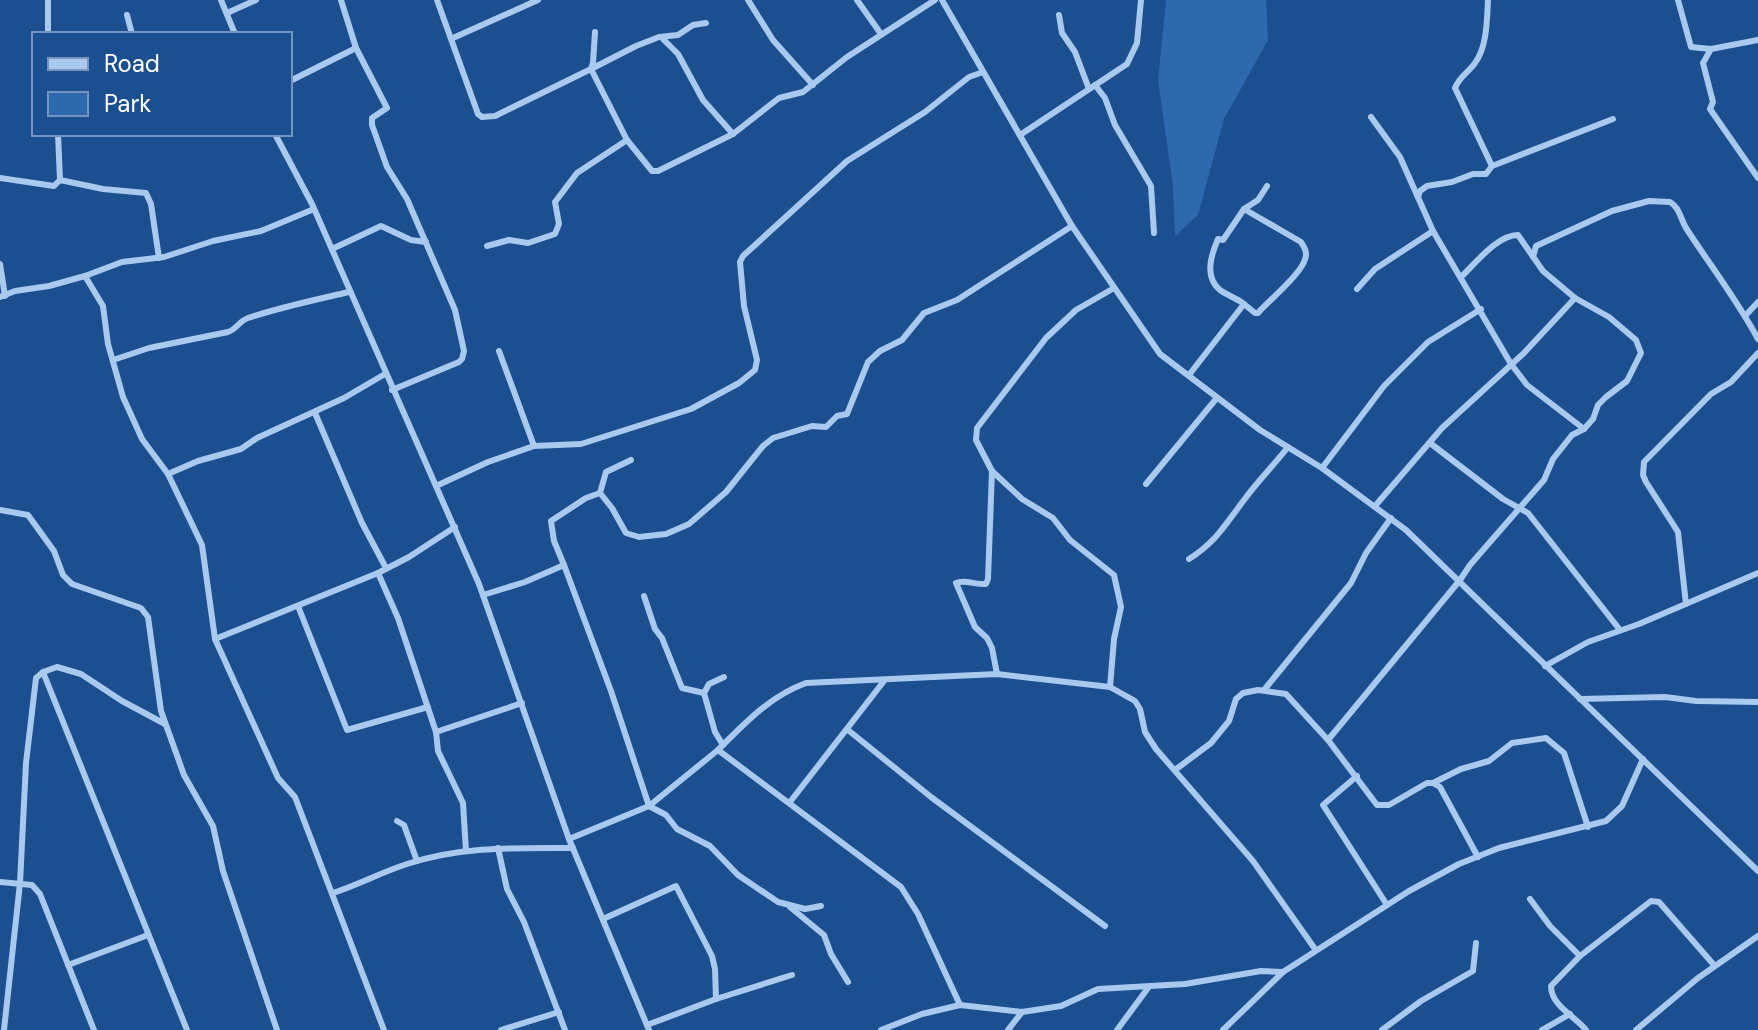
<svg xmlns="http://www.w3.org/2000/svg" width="1758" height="1030" font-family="'DM Sans',sans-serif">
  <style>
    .green { fill: #2e69ad }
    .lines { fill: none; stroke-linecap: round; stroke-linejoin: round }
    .street { stroke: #a9c9ee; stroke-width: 6 }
  </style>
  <rect width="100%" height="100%" fill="#1b4f8f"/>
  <path class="green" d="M1166 0H1266L1268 40 1224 119 1198 215 1175 236 1173 186 1158 80Z"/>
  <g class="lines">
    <g class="street">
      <path d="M221 0 235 34"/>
      <path d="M341 0 356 48 387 108 372 118V125L387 167 407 199 455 310 464 351 462 359 459 362 392 390"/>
      <path d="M437 0 478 114 482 117 495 116 591 69 627 140 652 171H658L733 134 779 98 803 92 847 57 935 0"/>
      <path d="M748 0 773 40 813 85"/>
      <path d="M857 0 881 34"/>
      <path d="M942 0 1072 226 1160 354 1260 430 1322 468 1406 530 1758 871"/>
      <path d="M1678 0 1691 47 1711 49 1758 40"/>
      <path d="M227 13 256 0"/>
      <path d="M127 15 132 34"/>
      <path d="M1059 15 1062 33 1075 52 1089 89"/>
      <path d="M48 34V0"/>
      <path d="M453 38 538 0"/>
      <path d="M662 38 678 54 703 100 733 134"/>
      <path d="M1711 49 1703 63 1713 102 1710 109 1758 178"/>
      <path d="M591 69 636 46 659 37 678 35 693 25 706 23"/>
      <path d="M591 69 593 63 595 32"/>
      <path d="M290 81 356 48"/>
      <path d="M1095 85 1105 98 1115 125 1151 186 1154 233"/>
      <path d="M1371 117 1400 157 1433 231 1511 364 1527 385 1584 429"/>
      <path d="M275 134 312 204 479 584 569 839 649 1030"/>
      <path d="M1020 135 1127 64 1137 43 1141 0"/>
      <path d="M1492 166 1613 119"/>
      <path d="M0 178 54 186 60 180 58 134"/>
      <path d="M60 180 103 189 146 193 151 204 159 258"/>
      <path d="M1418 197 1420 191 1427 186 1452 182 1473 174H1486L1492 166 1455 88C1460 76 1468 73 1475 63 1487 47 1487 20 1488 0"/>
      <path d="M1244 209 1301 242C1303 245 1306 251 1306 254 1307 270 1269 300 1258 313H1255L1244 304"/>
      <path d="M487 246 509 240 528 243 555 234 559 224 555 202 577 173 627 140"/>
      <path d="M332 249 381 226 411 240 426 242"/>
      <path d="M1533 257 1536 246 1612 211 1649 201 1670 202C1680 208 1680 218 1686 228 1710 265 1737 300 1758 339"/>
      <path d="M0 264 5 296"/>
      <path d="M85 276 103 306 108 344 123 397 142 439 168 474 202 545 215 639 278 778 295 797 384 1030"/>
      <path d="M1357 289 1375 269 1433 231"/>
      <path d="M0 297 15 291 49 286 85 276 122 262 164 257 213 241 261 231 314 209"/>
      <path d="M1745 316 1758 302"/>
      <path d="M499 351 534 446"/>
      <path d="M113 360 149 348 228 332C237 329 239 321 248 318 281 307 315 300 349 292"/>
      <path d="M1189 375 1244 304C1237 298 1228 296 1220 290 1204 277 1211 255 1218 239L1223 240 1244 209 1258 200 1267 186"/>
      <path d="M315 413 362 523 386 568"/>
      <path d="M1430 443 1503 499 1528 513 1620 630"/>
      <path d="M1322 468 1384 386 1428 342 1481 309"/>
      <path d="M992 471 1022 499 1053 518 1070 540 1114 575 1121 607 1114 639 1110 687"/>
      <path d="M168 474 198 461 241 449 257 438 344 398 385 374"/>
      <path d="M1146 484 1216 399"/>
      <path d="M436 486 488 462 534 446 581 444 691 409 739 383 755 370 757 360 744 306 740 262 743 256 847 161 925 112 969 77 983 72"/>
      <path d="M600 493 606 472 631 460"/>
      <path d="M1375 506 1442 428 1524 353 1575 298"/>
      <path d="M0 510 28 515 54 551 63 575 72 584 141 608 148 617 161 711 184 775 213 826 223 871 277 1030"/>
      <path d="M1189 559C1216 542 1225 525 1244 500 1257 482 1274 465 1288 447"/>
      <path d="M564 565 554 541 551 521 586 498 600 493 612 508 626 533 639 537 666 534 689 524 726 492 763 446 773 438 812 426 826 427 837 416 847 414 868 362 880 351 902 340 924 313 957 300 1072 226"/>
      <path d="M378 573 398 618 436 732 522 703"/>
      <path d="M483 595 525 582 564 565 611 691 649 806 666 815 677 829 710 846 738 875 778 902 805 909 821 906"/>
      <path d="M644 596 655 629 662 638 682 688 704 693"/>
      <path d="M1686 604 1678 532 1646 482 1643 475 1644 462 1711 394 1731 382 1758 353"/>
      <path d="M298 606 347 730 428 707"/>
      <path d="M215 639 378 573 409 557 455 527"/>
      <path d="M1545 666 1588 642 1639 624 1758 573"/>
      <path d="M997 674 992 648 987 638 975 627 956 583C964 579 976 585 986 584L988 579 992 471 976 440 977 428 1046 338 1076 310 1114 288"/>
      <path d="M1264 690 1351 583 1366 553 1391 518"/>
      <path d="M1580 699 1665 697 1696 701 1758 702"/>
      <path d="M165 724 122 701 81 674 57 667 43 672 187 1030"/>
      <path d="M848 730 931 797 1105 926"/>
      <path d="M436 732 438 751 463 803 466 851"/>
      <path d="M1328 740 1377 805H1389L1427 783H1433L1440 787 1478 857"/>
      <path d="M723 745 715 732 704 693 709 684 724 677"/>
      <path d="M718 750C745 723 770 696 806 683L997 674 1110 687 1135 701 1140 709 1145 732 1156 749 1253 861 1315 949"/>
      <path d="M1175 770 1211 743 1229 721 1236 699 1243 693 1258 690 1286 694 1328 740 1460 580 1470 565 1544 480 1553 459 1572 435 1584 429 1593 419 1598 405 1606 397 1627 381 1641 353 1636 340 1609 317 1575 298 1543 271 1518 235C1497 235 1476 263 1461 277"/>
      <path d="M1357 776 1323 805 1387 905"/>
      <path d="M1433 783 1461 769 1489 761 1512 743 1546 738 1564 753 1588 827"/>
      <path d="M790 802 884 681"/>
      <path d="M397 821 404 825 417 861"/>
      <path d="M569 839 649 806 718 750 901 887 918 914 960 1005"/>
      <path d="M498 848 507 889 524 922 565 1030"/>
      <path d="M0 882 32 885 40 894 94 1030"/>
      <path d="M333 893C358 885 382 872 407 864 462 846 516 848 573 848"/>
      <path d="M1530 899 1550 926 1580 956"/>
      <path d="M790 907 824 935 831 954 848 982"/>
      <path d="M603 919 676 886 712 956 715 969 716 999"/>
      <path d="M68 965 148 935"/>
      <path d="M647 1025 716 999 792 975"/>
      <path d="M4 1030 20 883 26 763 36 678 43 672"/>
      <path d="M501 1030 559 1012"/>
      <path d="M881 1030 922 1014 960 1005 1022 1012 1061 1006 1098 989 1185 984 1261 971 1283 972 1409 891 1459 864 1499 848 1606 821 1622 806 1643 759"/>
      <path d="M1008 1030 1022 1012"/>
      <path d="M1117 1030 1148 988"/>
      <path d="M1223 1030 1283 972"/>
      <path d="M1382 1030 1421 1001 1473 971 1476 943"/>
      <path d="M1542 1030 1570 1014"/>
      <path d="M1586 1030C1575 1016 1551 1006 1551 986L1580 956 1651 901 1659 902 1714 965"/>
      <path d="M1636 1030 1698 978 1758 936"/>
    </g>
  </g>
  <rect x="32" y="32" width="260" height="104" fill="#1b4f8f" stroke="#7695bc" stroke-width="2"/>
  <rect x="48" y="58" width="40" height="12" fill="#a9c9ee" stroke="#7695bc" stroke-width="2"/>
  <text x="104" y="72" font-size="24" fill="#ffffff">Road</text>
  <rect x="48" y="92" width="40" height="24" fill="#2e69ad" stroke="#7695bc" stroke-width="2"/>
  <text x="104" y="112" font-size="24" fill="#ffffff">Park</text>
</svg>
